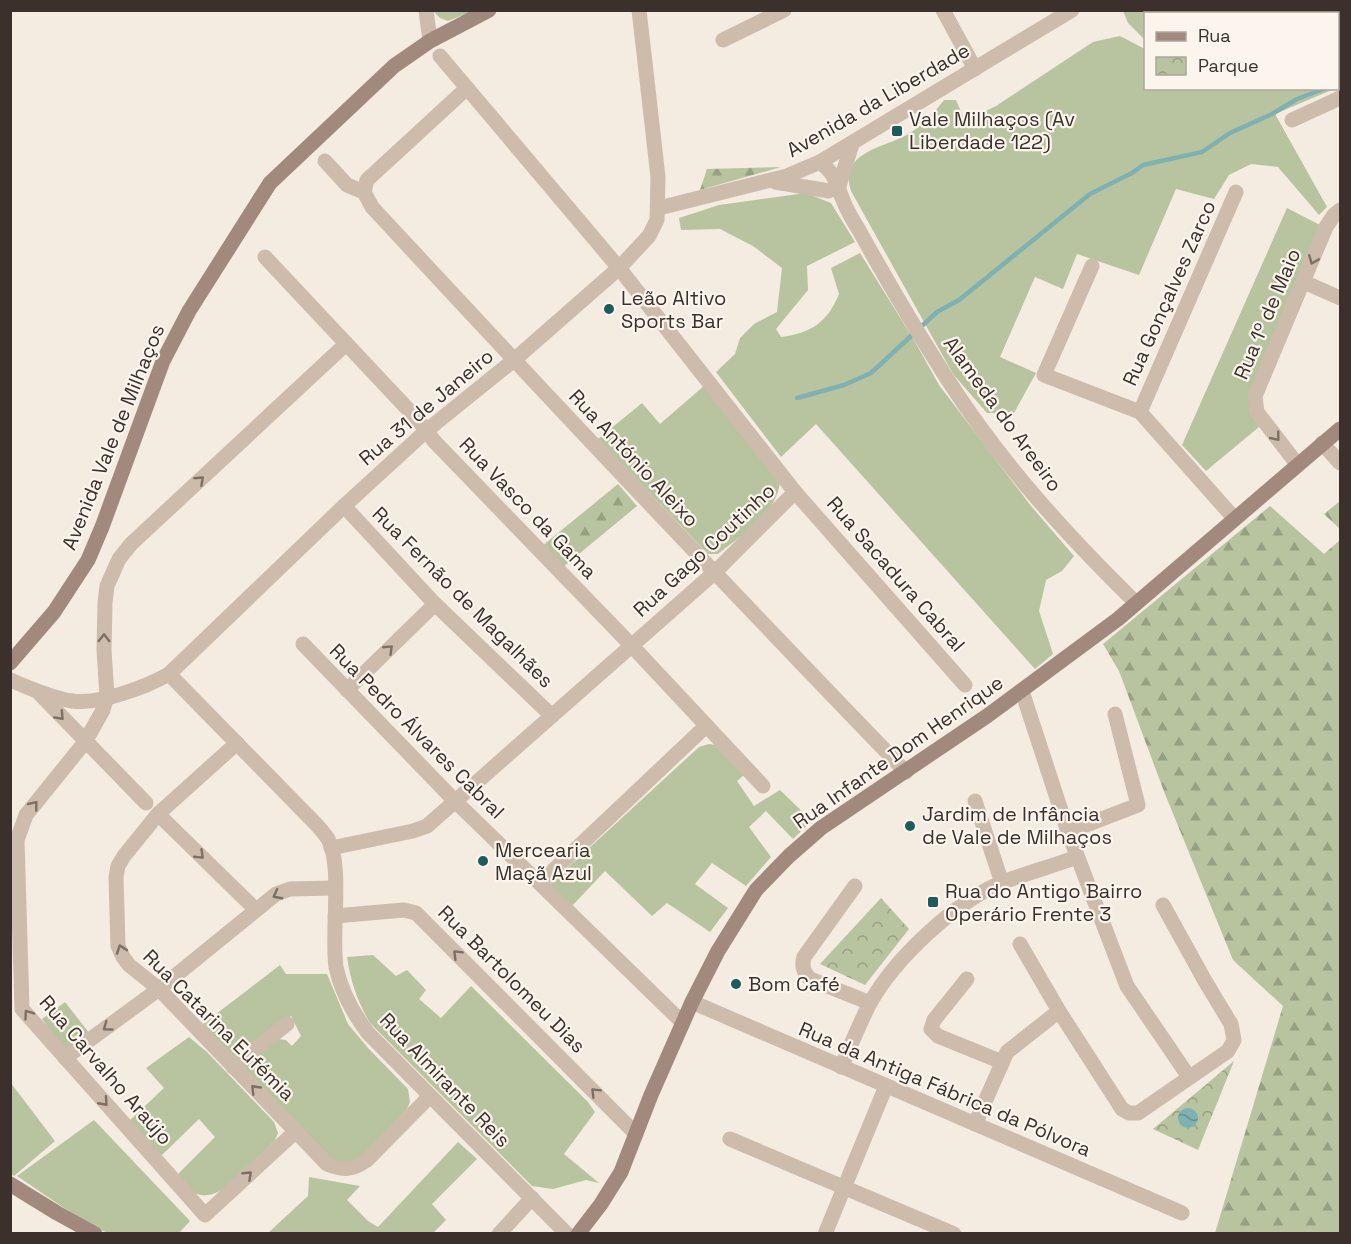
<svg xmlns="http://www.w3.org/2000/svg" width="1351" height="1244" font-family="'Space Grotesk',sans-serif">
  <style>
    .grass { fill: #b8c4a0 }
    .forest { fill: url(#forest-firs) }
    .park { fill: url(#park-crowns) }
    .water { fill: url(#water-waves) }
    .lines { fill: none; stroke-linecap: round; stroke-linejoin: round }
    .stream { stroke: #7fb0b2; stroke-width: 4.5 }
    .street { stroke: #cdbbac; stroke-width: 15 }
    .secondary { stroke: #a18a7d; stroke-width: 15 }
    .oneway { stroke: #7d6f65 }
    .poi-dot { fill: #1f5a5e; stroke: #fbf5ee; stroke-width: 2 }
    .labels { text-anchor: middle; stroke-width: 4.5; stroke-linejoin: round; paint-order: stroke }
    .street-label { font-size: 20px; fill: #3b302b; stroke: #fbf5ee }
    .poi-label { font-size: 20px; fill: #3b302b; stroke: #fbf5ee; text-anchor: start }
  </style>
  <defs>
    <pattern id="forest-firs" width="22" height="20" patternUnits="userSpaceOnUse" patternTransform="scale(1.5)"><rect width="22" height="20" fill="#b8c4a0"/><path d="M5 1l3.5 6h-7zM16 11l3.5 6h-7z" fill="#97a083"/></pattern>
    <pattern id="park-crowns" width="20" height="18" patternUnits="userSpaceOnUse" patternTransform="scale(1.5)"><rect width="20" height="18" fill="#b8c4a0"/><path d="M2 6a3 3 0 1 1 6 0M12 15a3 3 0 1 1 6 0" fill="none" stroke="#97a083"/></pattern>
    <pattern id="water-waves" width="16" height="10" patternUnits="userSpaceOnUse" patternTransform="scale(1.5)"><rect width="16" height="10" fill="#7fb0b2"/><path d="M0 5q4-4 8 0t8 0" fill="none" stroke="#699091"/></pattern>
  </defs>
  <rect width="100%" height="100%" fill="#f4ebe1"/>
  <g class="grass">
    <path d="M1205 10 1208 13 1146 14 1145 40 1128 23 1123 11Z"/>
    <path d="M433 11H473L448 21 440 18Z"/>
    <path d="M1120 36 1145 49 1146 88 1334 89 1275 114 1327 207 1319 215 1278 167 1251 164 1229 175 1214 199 1176 189 1139 275 1077 254 1063 289 1035 277 1000 357 1036 373 1014 413H987L953 374 851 191C838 151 886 148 910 133 924 124 934 113 944 100H956L965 121 996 106 1093 42Z"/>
    <path d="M806 193 831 203 855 242 807 266 808 290 776 329 781 337C811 333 827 323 839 294L831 268 860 253 914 340 939 385 1031 506 1074 556 1062 571 1046 580 1039 611 1053 654 1035 669 816 424 781 457 716 372 735 354 740 338 754 324 777 312 782 268 753 246 720 229 681 230 679 218 719 205Z"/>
    <path d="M1287 208 1320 225 1249 399V409L1259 427 1206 471 1182 445Z"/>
    <path d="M705 385 780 480C778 514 742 534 718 554H708L598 439 642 403 660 424Z"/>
    <path d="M709 744 716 745 744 775 737 781 754 806 780 790 812 821 793 839 766 811 749 827 771 857 746 886 712 863 695 884 728 908 710 932 667 903 652 916 605 871 572 906 552 889 551 883 699 747Z"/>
    <path d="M373 955 396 976 407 970 426 990 419 999 441 1018 471 986 588 1102 595 1112 564 1154 599 1183 586 1180 553 1189 532 1186 370 1023C357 1000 351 983 347 957Z"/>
    <path d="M280 965 286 974H327L348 1024 368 1048 408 1089 410 1102 407 1109 359 1159C347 1164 339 1163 328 1157L245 1071V1065L278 1039 286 1040 292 1046 301 1036 291 1016 239 1056 233 1057 203 1024Z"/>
    <path d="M65 1002 90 1034 69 1052 63 1049 42 1019Z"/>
    <path d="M189 1037 207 1052 274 1122 278 1133 275 1140C258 1157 223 1204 197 1194 189 1191 183 1181 178 1174L215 1137 199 1119 161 1156 128 1122 164 1088 146 1068Z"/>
    <path d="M10 1082 55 1141 14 1176 10 1173Z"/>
    <path d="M94 1120 190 1221 179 1233H108L89 1225 17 1176Z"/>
    <path d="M458 1142 477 1159 432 1204 446 1220 433 1233H268L308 1196 309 1177 360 1186 347 1200 368 1221 378 1227Z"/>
  </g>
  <g class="forest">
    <path d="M781 167 700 190 707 169Z"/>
    <path d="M618 484 637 506 562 568 541 547Z"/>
    <path d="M1340 501V529L1324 514Z"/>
    <path d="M1270 506 1324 554 1340 540V1233H1215L1283 1006 1233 960 1165 794 1119 671 1103 644Z"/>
  </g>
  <g class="park">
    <path d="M881 898 909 929 865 985 820 964Z"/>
    <path d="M1234 1061 1198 1150 1153 1129Z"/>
  </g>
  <circle class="water" cx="1188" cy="1118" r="10"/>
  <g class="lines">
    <g class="stream">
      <path d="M1338 84 1340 82"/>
      <path d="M797 398 844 385 871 373 937 312 959 300 1090 194 1132 173 1143 165 1202 152 1230 133 1272 114 1297 99 1326 88"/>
    </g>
    <g class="street">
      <path d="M426 10 430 41"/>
      <path d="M943 10 975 69"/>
      <path d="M1268 14 1274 10"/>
      <path d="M723 40 784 10"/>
      <path d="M440 56 619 268 795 492 965 685"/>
      <path d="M1292 120 1340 98"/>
      <path d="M325 161 347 185 364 192 372 207C548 397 726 586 906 772"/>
      <path d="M820 162C837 176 835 182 843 200 847 211 854 222 860 232 887 281 916 330 946 377 1001 463 1064 532 1136 603"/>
      <path d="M775 182 829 191"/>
      <path d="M839 186 852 144"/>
      <path d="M364 192 367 180 467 88"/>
      <path d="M659 208 787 176 820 162 1072 10"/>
      <path d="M265 257 418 420 434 441 632 646 763 786"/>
      <path d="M1092 266 1044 375 1140 412 1234 518"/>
      <path d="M1304 282 1340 298"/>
      <path d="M1140 412 1236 192"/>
      <path d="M1322 443 1340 463"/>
      <path d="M1297 464 1257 412 1255 396 1326 227 1334 215 1340 210"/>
      <path d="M344 506 435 604 552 716"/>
      <path d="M303 644 455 801 683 1023"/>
      <path d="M169 674 310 818C316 824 323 831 328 839 343 865 331 933 336 967 341 991 353 1013 368 1033L567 1234"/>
      <path d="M10 680C30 688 51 698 72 701 98 705 146 687 169 674L344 506 426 431 514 360 619 268 649 236 657 220 658 177 639 10"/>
      <path d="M347 690 435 604"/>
      <path d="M1022 691 1068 832 1127 986 1189 1077"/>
      <path d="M38 692 146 803"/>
      <path d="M237 743 158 814 124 856 118 866 116 877 118 946 123 957 129 965 159 989 327 1164C343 1171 353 1170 367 1160L430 1096"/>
      <path d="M975 801 1002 883"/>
      <path d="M158 814 255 909"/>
      <path d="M1068 832 1138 805 1115 714"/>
      <path d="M331 848 413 831 427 826 714 573 795 492"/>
      <path d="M540 883 706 726"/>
      <path d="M855 886 804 957C801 967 804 972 810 979L870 1003"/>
      <path d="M335 916 404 910 416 913 636 1134"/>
      <path d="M1020 944 1059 1011 1122 1109 1129 1113H1138L1228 1051 1234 1040 1231 1024 1205 981 1163 905"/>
      <path d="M967 979 934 1020 931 1029 938 1036 1002 1062"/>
      <path d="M692 1002 1182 1213"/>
      <path d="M65 1058 159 989 276 894 290 889 334 888"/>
      <path d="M233 1067 287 1024"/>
      <path d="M841 1067C850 1047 859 1025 869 1005 894 959 955 902 1003 882 1027 873 1053 866 1077 857"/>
      <path d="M975 1124 1007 1052 1059 1011"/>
      <path d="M295 1132 205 1215 22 1009 17 840 26 815 85 742 103 710 107 696 104 650 105 603 107 586 119 559 131 544 346 344"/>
      <path d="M730 1139 954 1234"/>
      <path d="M499 1234 532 1198"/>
      <path d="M825 1234 886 1086"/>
    </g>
    <g class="secondary">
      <path d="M10 663 54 612 88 560 102 527 163 361 189 311 270 183 394 66 430 41 489 10"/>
      <path d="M10 1184 57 1213 95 1234"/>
      <path d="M578 1234 601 1204 621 1172 651 1095 692 1002 718 951 756 890 789 856 821 828 987 716 1118 619 1340 429"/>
    </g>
  </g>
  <defs><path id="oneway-chevron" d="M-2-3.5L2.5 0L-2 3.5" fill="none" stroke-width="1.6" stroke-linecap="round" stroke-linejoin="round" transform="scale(1.5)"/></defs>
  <g class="oneway">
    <use href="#oneway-chevron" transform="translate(1313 260) rotate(112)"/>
    <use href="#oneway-chevron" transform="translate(1276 437) rotate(51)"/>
    <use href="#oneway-chevron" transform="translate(200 480) rotate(-43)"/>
    <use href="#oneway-chevron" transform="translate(104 638) rotate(-89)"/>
    <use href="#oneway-chevron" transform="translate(389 649) rotate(-44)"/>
    <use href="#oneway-chevron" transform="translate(60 716) rotate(47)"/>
    <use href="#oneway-chevron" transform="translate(34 805) rotate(-51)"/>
    <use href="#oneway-chevron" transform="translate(200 855) rotate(44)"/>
    <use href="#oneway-chevron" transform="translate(277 895) rotate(152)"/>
    <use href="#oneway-chevron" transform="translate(121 949) rotate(-109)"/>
    <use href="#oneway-chevron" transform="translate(457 954) rotate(-135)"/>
    <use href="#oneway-chevron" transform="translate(28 1014) rotate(-125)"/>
    <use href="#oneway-chevron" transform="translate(107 1027) rotate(144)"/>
    <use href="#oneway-chevron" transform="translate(255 1089) rotate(-134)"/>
    <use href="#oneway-chevron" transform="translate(595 1092) rotate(-135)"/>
    <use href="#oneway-chevron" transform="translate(104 1102) rotate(48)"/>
    <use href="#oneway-chevron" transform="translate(248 1175) rotate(-43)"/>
  </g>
  <g class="poi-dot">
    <rect x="891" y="125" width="12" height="12" rx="3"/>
    <circle cx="609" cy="309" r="6"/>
    <circle cx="910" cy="826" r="6"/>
    <circle cx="483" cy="861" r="6"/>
    <rect x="927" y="896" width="12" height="12" rx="3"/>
    <circle cx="736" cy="984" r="6"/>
  </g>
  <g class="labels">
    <g class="street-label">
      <text transform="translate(878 100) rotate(-30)" y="7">Avenida da Liberdade</text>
      <text transform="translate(1169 293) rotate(-66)" y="7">Rua Gonçalves Zarco</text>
      <text transform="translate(1267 314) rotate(-67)" y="7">Rua 1º de Maio</text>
      <text transform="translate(426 407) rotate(-40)" y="7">Rua 31 de Janeiro</text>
      <text transform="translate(1003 414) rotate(54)" y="7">Alameda do Areeiro</text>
      <text transform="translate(113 437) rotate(-68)" y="7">Avenida Vale de Milhaços</text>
      <text transform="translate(634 458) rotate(47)" y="7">Rua António Aleixo</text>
      <text transform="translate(528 508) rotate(46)" y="7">Rua Vasco da Gama</text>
      <text transform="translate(704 550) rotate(-43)" y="7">Rua Gago Coutinho</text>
      <text transform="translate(896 574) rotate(49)" y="7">Rua Sacadura Cabral</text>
      <text transform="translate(463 597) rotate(45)" y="7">Rua Fernão de Magalhães</text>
      <text transform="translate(417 731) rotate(45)" y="7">Rua Pedro Álvares Cabral</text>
      <text transform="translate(898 752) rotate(-35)" y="7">Rua Infante Dom Henrique</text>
      <text transform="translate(512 979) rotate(45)" y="7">Rua Bartolomeu Dias</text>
      <text transform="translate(219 1025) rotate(45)" y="7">Rua Catarina Eufémia</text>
      <text transform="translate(106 1070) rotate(49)" y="7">Rua Carvalho Araújo</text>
      <text transform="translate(445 1080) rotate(46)" y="7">Rua Almirante Reis</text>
      <text transform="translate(945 1089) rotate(23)" y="7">Rua da Antiga Fábrica da Pólvora</text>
    </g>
    <g class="poi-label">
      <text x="909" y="126">Vale Milhaços (Av<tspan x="909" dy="23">Liberdade 122)</tspan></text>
      <text x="621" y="305">Leão Altivo<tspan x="621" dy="23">Sports Bar</tspan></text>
      <text x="922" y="821">Jardim de Infância<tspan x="922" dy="23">de Vale de Milhaços</tspan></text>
      <text x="495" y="857">Mercearia<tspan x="495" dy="23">Maçã Azul</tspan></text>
      <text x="945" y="898">Rua do Antigo Bairro<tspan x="945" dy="23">Operário Frente 3</tspan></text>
      <text x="748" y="991">Bom Café</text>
    </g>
  </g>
  <rect width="1351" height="1244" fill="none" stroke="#3b302b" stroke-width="24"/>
  <rect x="1144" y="12" width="195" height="78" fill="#fbf5ee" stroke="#aea6a0" stroke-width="1.5"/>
  <rect x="1156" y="32" width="30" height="9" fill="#a18a7d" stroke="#aea6a0" stroke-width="1.5"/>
  <text x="1198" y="42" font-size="18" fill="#3b302b">Rua</text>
  <rect x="1156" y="57" width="30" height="18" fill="url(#park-crowns)" stroke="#aea6a0" stroke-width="1.5"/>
  <text x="1198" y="72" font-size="18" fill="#3b302b">Parque</text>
</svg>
